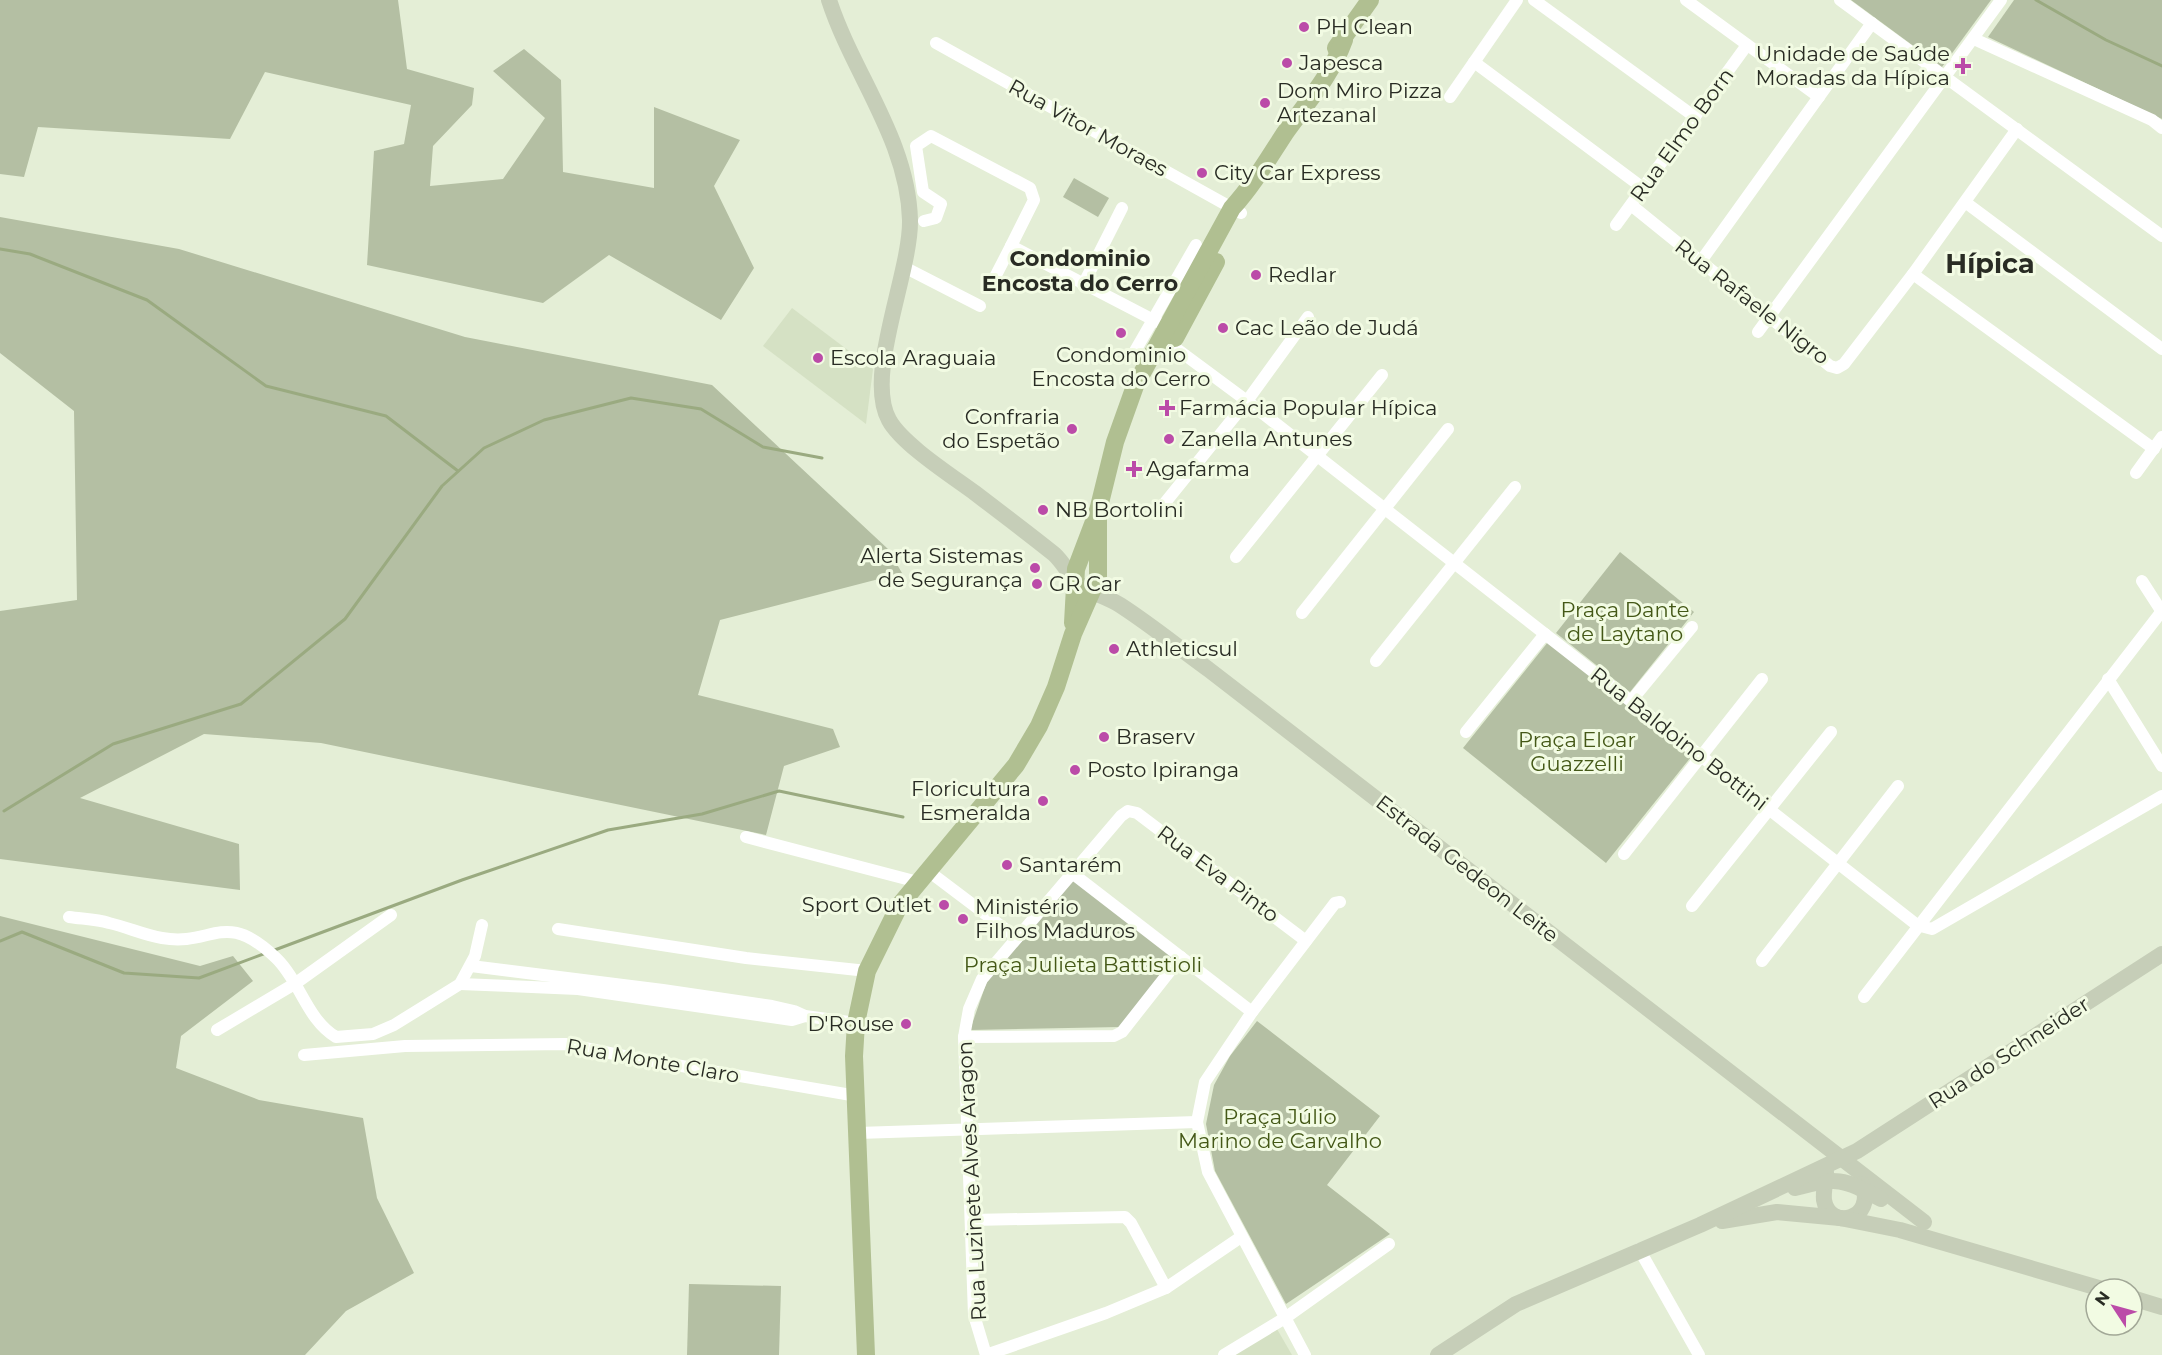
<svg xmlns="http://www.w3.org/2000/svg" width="2162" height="1355" font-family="Montserrat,sans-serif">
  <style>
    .built { fill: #d5e1c4 }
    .green { fill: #b4bfa3 }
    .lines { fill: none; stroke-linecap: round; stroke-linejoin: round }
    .stream { stroke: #9aaa80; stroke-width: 3 }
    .street { stroke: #fff; stroke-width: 12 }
    .secondary { stroke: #c6ceb8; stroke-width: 16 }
    .primary { stroke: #b0bf91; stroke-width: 18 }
    .poi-dot { fill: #bb4ba8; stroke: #f2fbe3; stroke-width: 2 }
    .labels { text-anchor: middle; stroke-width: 6; stroke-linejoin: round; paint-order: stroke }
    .poi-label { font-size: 21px; fill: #292c24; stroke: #f2fbe3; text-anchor: start }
    .street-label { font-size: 21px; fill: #292c24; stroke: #f2fbe3 }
    .park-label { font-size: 21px; fill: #445817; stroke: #f2fbe3 }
    .neighbourhood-label { font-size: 22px; font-weight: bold; fill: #292c24; stroke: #f2fbe3 }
    .district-label { font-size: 27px; font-weight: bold; fill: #292c24; stroke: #f2fbe3 }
  </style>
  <rect width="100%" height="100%" fill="#e4eed6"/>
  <g class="built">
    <path d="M792 308 873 369 866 424 763 346Z"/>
    <path d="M1277 1329 1292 1355H1234Z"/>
  </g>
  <g class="green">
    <path d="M0 0H398L407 69 474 88 472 105 433 146 430 186 503 179 545 118 493 71 524 49 561 80 563 172 654 188V107L740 140 714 186 754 268 721 320 609 255 543 303 367 265 374 151 404 144 411 105 265 72 230 139 38 127 24 177 0 174Z"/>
    <path d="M1851 0H1991L1942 67Z"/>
    <path d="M2014 0H2162V119L1988 37Z"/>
    <path d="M1074 178 1109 198 1098 217 1063 197Z"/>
    <path d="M0 217 179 249 465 337 712 385 888 549 902 573 720 620 698 695 833 729 840 747 784 766 766 835 321 743 204 734 80 798 239 844 240 890 0 859V611L77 600 74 411 0 353Z"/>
    <path d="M1620 552 1694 612 1630 692 1556 633Z"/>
    <path d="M1548 642 1691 757 1606 863 1463 748Z"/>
    <path d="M1074 879 1174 957 1120 1027 970 1030 987 981Z"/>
    <path d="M0 916 200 966 233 956 253 981 181 1036 176 1068 259 1100 363 1118 377 1198 414 1273 346 1311 305 1355H0Z"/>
    <path d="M1257 1021 1380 1116 1327 1185 1390 1234 1286 1304 1215 1171 1206 1124 1214 1085 1230 1056Z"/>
    <path d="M689 1284 781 1286 779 1355H687Z"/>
  </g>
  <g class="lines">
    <g class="stream">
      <path d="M2036 0 2106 40 2162 66"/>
      <path d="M0 249 30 254 147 300 266 386 386 416 458 471"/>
      <path d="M4 811 113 744 241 704 345 619 442 486 484 448 544 420 631 398 701 409 763 447 822 458"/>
      <path d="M0 941 22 932 124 973 199 978 266 953"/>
      <path d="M272 951 462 880 608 830 702 814 779 791 903 817"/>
    </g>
    <g class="street">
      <path d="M1534 0 1695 117"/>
      <path d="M1686 0 1819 97"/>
      <path d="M1840 0 2162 236"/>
      <path d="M1974 39 2152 120 2162 128"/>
      <path d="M936 43 1241 213"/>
      <path d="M1474 62 1643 188"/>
      <path d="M1450 97 1517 0"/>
      <path d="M1965 202 2162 349"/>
      <path d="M1631 205 1830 366 1837 368 1844 364 1913 274 2017 129"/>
      <path d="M924 221 936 218 941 204 923 192 916 146 931 136 1030 188 1034 200 1011 246 1167 327"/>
      <path d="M1616 225 1747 45"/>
      <path d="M1701 261 1872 23"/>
      <path d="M904 267 980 306"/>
      <path d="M1913 274 2154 449"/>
      <path d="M994 279 1011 246"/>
      <path d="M1083 285 1122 208"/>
      <path d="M1758 332 2001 0"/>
      <path d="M1162 338 1247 401 1917 925 1932 929 2162 796"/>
      <path d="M1135 351 1196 245"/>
      <path d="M2136 473 2162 437"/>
      <path d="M1164 504 1247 401 1308 317"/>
      <path d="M1236 557 1382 375"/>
      <path d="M2142 581 2162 612"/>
      <path d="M1302 613 1448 429"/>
      <path d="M1376 661 1515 487"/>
      <path d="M2108 679 2162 766"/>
      <path d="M1631 701 1692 627"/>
      <path d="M1466 732 1545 634"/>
      <path d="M746 837 918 882"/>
      <path d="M1624 854 1762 679"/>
      <path d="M927 870 1017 938"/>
      <path d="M1072 873 1252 1012"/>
      <path d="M1692 906 1831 732"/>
      <path d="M69 917C82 919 96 919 109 923 127 927 144 935 162 938 213 947 224 908 276 958 300 981 307 1020 336 1037L373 1034 394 1025 460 984 475 956 482 925"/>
      <path d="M558 929 746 958 867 971"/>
      <path d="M1762 961 1898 786"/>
      <path d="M471 966 663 990 772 1006 794 1011 805 1016 856 1023"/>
      <path d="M460 984 578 989 792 1020 805 1016"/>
      <path d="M1864 997 2162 611"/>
      <path d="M217 1030 296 983 391 915"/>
      <path d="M964 1037 1114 1036 1122 1032 1181 957"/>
      <path d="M304 1055 405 1046 565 1044 629 1057 857 1096"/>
      <path d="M858 1133 1197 1122"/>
      <path d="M972 1220 1125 1217 1131 1223 1166 1288"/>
      <path d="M1639 1249 1699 1355"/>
      <path d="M986 1355 974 1315 964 1037 969 1009 982 979 1121 816 1128 811 1137 813 1306 941"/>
      <path d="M986 1355 1106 1313 1166 1288 1241 1237"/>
      <path d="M1224 1355 1285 1318 1389 1244"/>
      <path d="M1305 1355 1208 1172 1197 1122 1205 1082 1252 1012 1335 903 1340 902"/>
    </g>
    <g class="secondary">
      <path d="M829 0C853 74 908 140 910 220 911 273 864 375 889 420 902 444 952 476 975 493 1001 513 1028 533 1054 554 1064 563 1070 577 1080 585 1091 593 1108 597 1120 605 1151 625 1179 648 1208 669L1924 1222"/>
      <path d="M1826 1172C1826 1181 1823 1191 1824 1200 1829 1231 1877 1220 1862 1184"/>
      <path d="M1795 1188C1838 1177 1842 1178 1881 1199"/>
      <path d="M1722 1221 1777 1212 1840 1218 1900 1230 2102 1289"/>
      <path d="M2132 1298 2162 1307"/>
      <path d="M1438 1355 1516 1304 1700 1225 1857 1151 2162 954"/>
    </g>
    <g class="primary">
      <path d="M1336 48 1370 0"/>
      <path d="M1175 338 1216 262"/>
      <path d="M1073 623 1076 569 1098 511 1115 442 1135 386 1232 208C1253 185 1268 159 1285 133 1307 102 1331 76 1344 40"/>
      <path d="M866 1355 854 1056 856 1023 867 971 899 906 1016 765 1039 726 1056 687 1073 634 1098 577V511"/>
    </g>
  </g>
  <g class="poi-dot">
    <circle cx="1304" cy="27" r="6"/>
    <circle cx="1287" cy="63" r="6"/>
    <path d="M1960 57h6v6h6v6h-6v6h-6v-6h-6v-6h6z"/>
    <circle cx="1265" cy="103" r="6"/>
    <circle cx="1202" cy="173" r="6"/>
    <circle cx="1256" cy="275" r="6"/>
    <circle cx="1223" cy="328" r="6"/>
    <circle cx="1121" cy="333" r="6"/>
    <circle cx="818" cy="358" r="6"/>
    <path d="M1164 399h6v6h6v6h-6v6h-6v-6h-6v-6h6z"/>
    <circle cx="1072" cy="429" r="6"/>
    <circle cx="1169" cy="439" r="6"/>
    <path d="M1131 460h6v6h6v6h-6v6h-6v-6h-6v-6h6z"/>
    <circle cx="1043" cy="510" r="6"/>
    <circle cx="1035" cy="568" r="6"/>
    <circle cx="1037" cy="584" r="6"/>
    <circle cx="1114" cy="649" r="6"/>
    <circle cx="1104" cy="737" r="6"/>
    <circle cx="1075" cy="770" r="6"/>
    <circle cx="1043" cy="801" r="6"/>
    <circle cx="1007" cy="865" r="6"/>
    <circle cx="944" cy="905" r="6"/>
    <circle cx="963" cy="919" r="6"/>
    <circle cx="906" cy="1024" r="6"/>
  </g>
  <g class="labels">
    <g class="poi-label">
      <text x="1316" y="34">PH Clean</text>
      <text x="1950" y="61" text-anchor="end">Unidade de Saúde<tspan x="1950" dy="24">Moradas da Hípica</tspan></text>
      <text x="1299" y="70">Japesca</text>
      <text x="1277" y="98">Dom Miro Pizza<tspan x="1277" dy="24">Artezanal</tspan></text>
      <text x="1214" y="180">City Car Express</text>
      <text x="1268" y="282">Redlar</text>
      <text x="1235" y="335">Cac Leão de Judá</text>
      <text x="1121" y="362" text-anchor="middle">Condominio<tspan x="1121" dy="24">Encosta do Cerro</tspan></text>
      <text x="830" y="365">Escola Araguaia</text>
      <text x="1179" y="415">Farmácia Popular Hípica</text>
      <text x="1060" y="424" text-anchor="end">Confraria<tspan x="1060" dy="24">do Espetão</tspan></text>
      <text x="1181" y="446">Zanella Antunes</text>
      <text x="1146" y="476">Agafarma</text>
      <text x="1055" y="517">NB Bortolini</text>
      <text x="1023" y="563" text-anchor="end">Alerta Sistemas<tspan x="1023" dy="24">de Segurança</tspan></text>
      <text x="1049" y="591">GR Car</text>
      <text x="1126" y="656">Athleticsul</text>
      <text x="1116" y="744">Braserv</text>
      <text x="1087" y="777">Posto Ipiranga</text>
      <text x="1031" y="796" text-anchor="end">Floricultura<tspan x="1031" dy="24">Esmeralda</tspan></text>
      <text x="1019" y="872">Santarém</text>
      <text x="932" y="912" text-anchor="end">Sport Outlet</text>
      <text x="975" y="914">Ministério<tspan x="975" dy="24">Filhos Maduros</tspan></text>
      <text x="894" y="1031" text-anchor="end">D'Rouse</text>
    </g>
    <g class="street-label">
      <text transform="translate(1088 128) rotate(29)" y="7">Rua Vitor Moraes</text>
      <text transform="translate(1682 135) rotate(-54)" y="7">Rua Elmo Born</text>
      <text transform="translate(1752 302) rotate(38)" y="7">Rua Rafaele Nigro</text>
      <text transform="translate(1679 739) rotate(38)" y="7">Rua Baldoino Bottini</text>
      <text transform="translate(1467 869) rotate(38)" y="7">Estrada Gedeon Leite</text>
      <text transform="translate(1218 874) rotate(37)" y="7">Rua Eva Pinto</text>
      <text transform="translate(2009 1053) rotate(-33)" y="7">Rua do Schneider</text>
      <text transform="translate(653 1061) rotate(10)" y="7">Rua Monte Claro</text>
      <text transform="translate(972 1181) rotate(-93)" y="7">Rua Luzinete Alves Aragon</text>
    </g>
    <g class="park-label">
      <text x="1625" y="617">Praça Dante<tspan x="1625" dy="24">de Laytano</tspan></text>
      <text x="1577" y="747">Praça Eloar<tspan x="1577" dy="24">Guazzelli</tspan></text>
      <text x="1083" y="972">Praça Julieta Battistioli</text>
      <text x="1280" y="1124">Praça Júlio<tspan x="1280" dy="24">Marino de Carvalho</tspan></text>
    </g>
    <g class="neighbourhood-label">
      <text x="1080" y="266">Condominio<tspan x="1080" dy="25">Encosta do Cerro</tspan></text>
    </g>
    <g class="district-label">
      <text x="1990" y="273">Hípica</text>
    </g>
  </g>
  <g transform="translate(2114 1307) rotate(306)"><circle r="28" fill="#f2fbe3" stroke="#a2a897" stroke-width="1.5"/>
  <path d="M0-4.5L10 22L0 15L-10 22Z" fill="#bb4ba8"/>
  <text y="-9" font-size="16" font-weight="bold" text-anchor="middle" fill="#292c24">N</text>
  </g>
</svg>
